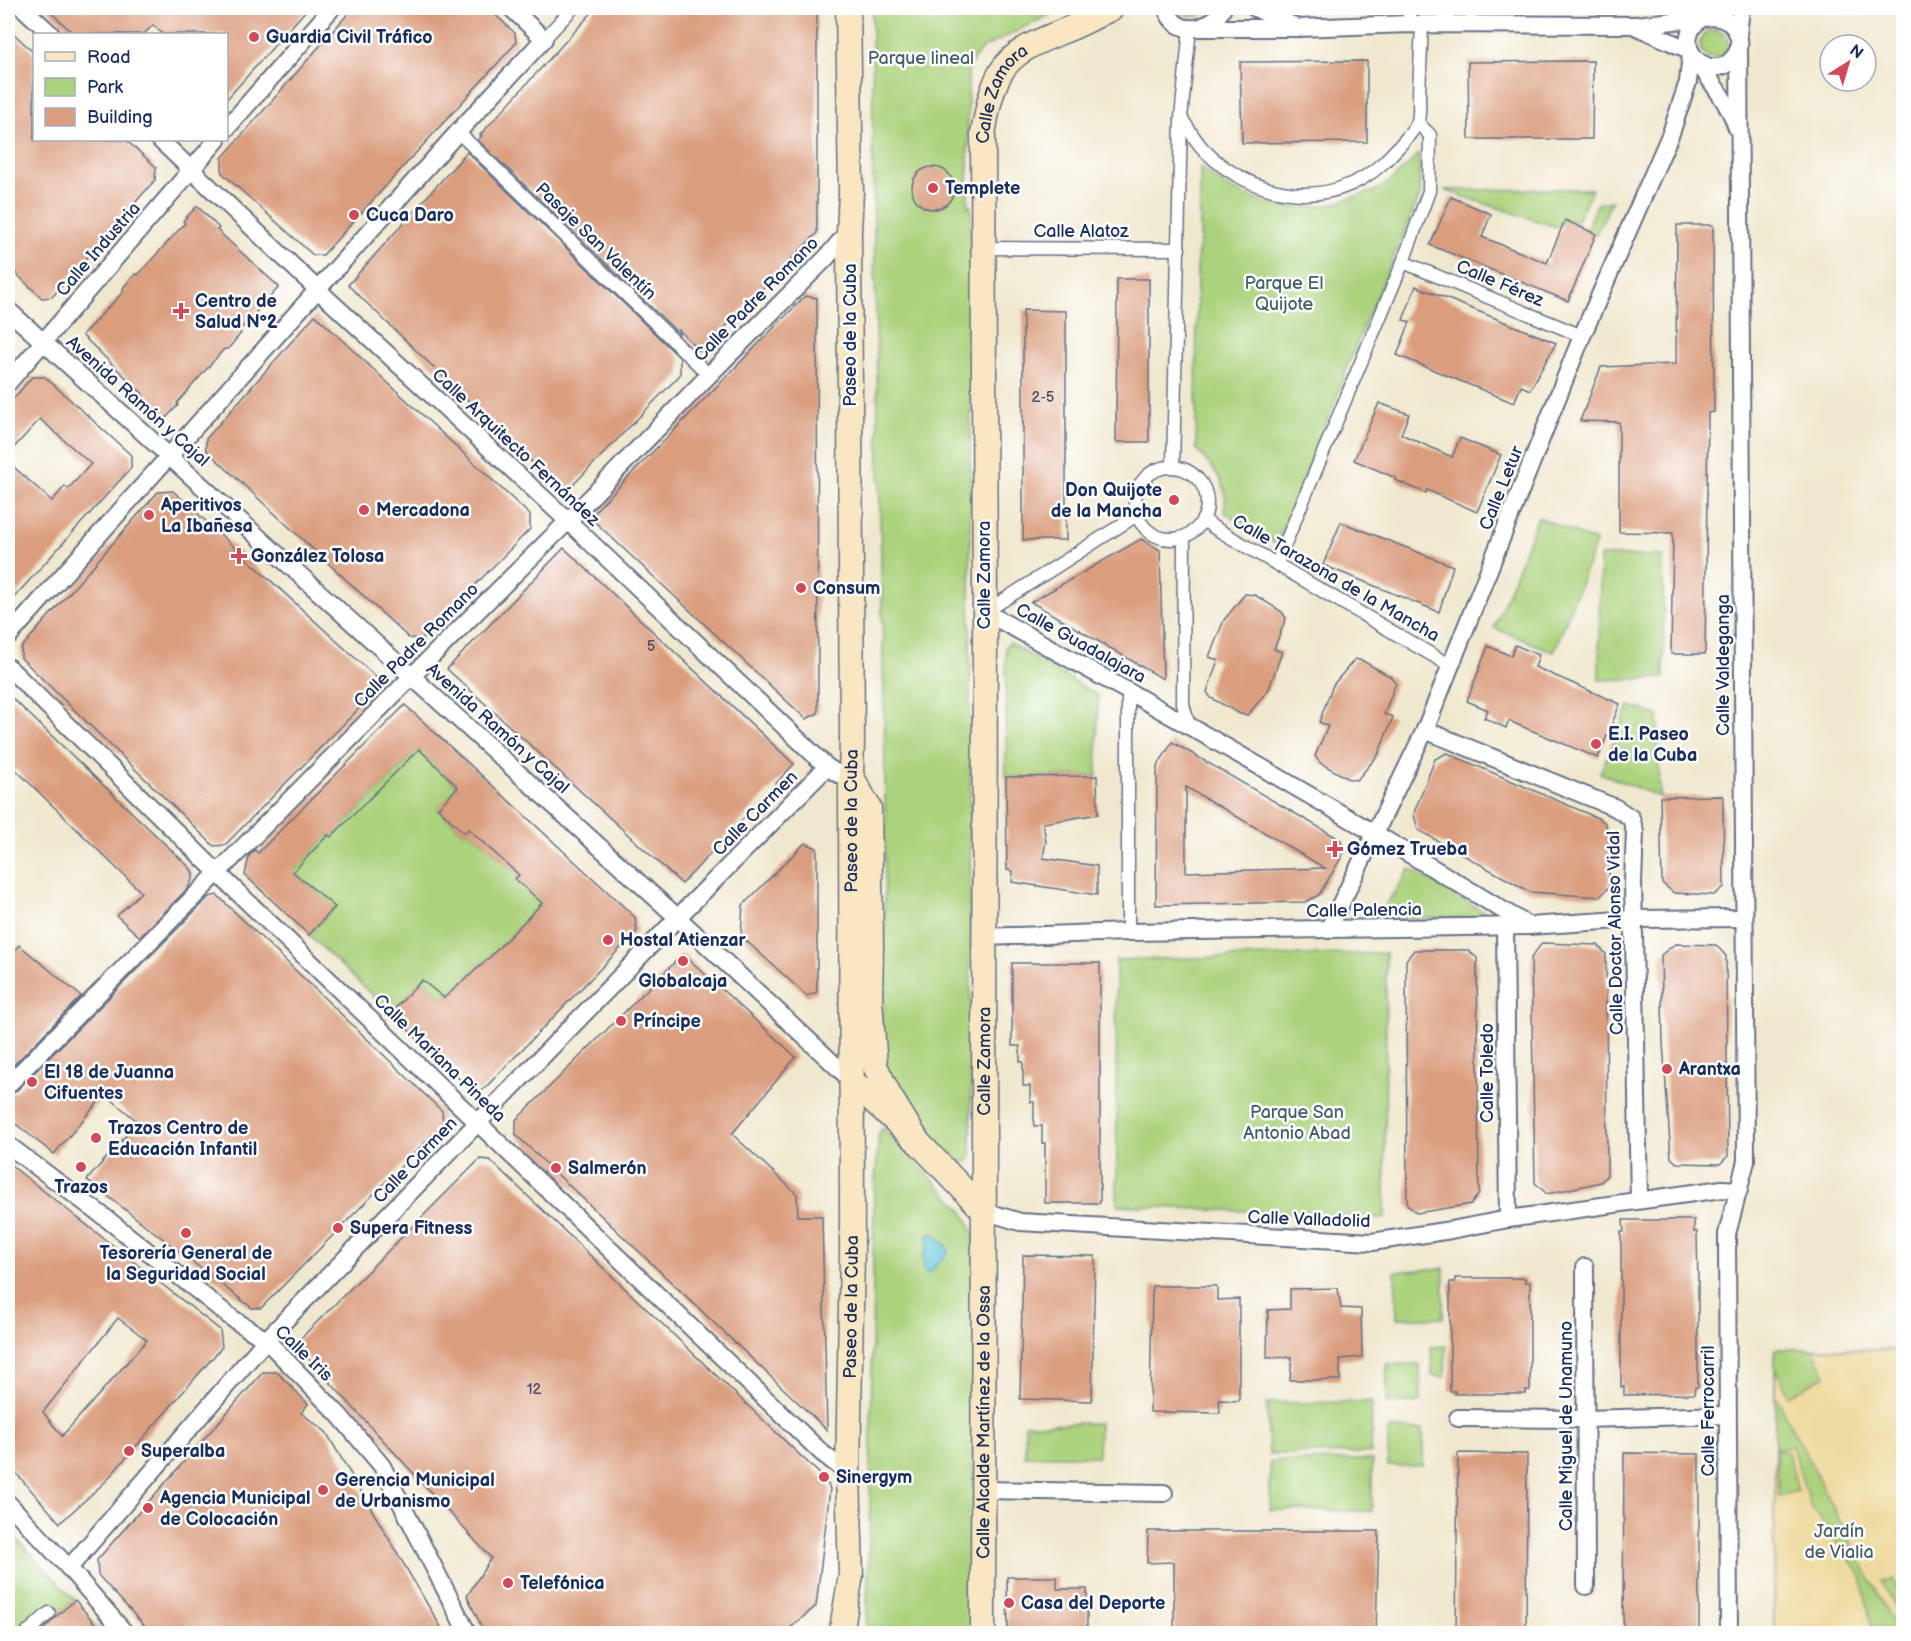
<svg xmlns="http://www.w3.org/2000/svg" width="1911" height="1641" font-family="'Balsamiq Sans',sans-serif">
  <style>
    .green { fill: #abd27c; stroke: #63806d; stroke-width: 1.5 }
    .sand { fill: #eeda9e; stroke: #84847e; stroke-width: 1.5; fill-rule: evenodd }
    .water { fill: #5dc1da; stroke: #3c789c; stroke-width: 1.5 }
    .building { fill: #da9d7e; fill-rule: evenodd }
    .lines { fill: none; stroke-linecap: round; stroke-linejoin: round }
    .pedestrian-casing { stroke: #667085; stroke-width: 15 }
    .minor-casing { stroke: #667085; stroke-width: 20 }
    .secondary-casing { stroke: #667085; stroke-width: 27 }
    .pedestrian { stroke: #fff; stroke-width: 12 }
    .minor { stroke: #fff; stroke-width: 16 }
    .secondary { stroke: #f9e7c3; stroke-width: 24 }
    .poi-dot { fill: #d1495b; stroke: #fff; stroke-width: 2 }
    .labels { text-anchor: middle; stroke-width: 5; stroke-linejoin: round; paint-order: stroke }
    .number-label { font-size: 15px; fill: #4b4a66 }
    .poi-label { font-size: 18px; font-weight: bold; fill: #1b2f5e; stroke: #fff; text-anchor: start }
    .park-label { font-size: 18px; fill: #466067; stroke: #fff }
    .street-label { font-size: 18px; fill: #1b2f5e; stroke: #fff }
  </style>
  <rect width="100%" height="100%" fill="#fff"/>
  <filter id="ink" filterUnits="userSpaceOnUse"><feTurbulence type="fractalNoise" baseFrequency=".0167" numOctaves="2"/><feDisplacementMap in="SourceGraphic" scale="12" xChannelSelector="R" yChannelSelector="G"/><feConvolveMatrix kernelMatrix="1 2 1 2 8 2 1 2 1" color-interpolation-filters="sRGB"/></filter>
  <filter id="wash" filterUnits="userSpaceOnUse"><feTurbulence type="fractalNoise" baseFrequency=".008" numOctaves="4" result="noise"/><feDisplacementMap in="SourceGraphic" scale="24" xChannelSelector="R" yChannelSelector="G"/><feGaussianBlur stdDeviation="1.35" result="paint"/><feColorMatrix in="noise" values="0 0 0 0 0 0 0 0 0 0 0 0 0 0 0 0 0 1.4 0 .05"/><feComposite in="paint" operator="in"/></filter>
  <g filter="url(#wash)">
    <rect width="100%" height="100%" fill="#f0e8ce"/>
    <g class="green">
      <path d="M872 8H1063L983 48 973 60 968 71V207L971 206 970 696 971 1156 969 1161 961 1163 954 1161 942 1151 899 1098 881 1057 880 1026 884 1007 885 759 873 174Z"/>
      <path d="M1178 8H1209C1200 19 1188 19 1178 8Z"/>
      <circle cx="1714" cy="44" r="14"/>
      <path d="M1419 154 1420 195 1348 364 1341 387 1277 544 1224 512C1231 485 1213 468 1196 449L1197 258 1200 243V167C1237 198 1279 213 1328 205 1335 204 1343 200 1350 198 1358 195 1368 194 1376 190 1393 182 1406 166 1419 154Z"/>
      <path d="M1592 189 1575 225 1565 221 1556 227 1444 190Z"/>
      <path d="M1612 201 1596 234 1586 229 1597 204Z"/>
      <path d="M1538 517 1596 542 1554 652 1494 628Z"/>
      <path d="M1600 556H1663L1664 678 1599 680Z"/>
      <path d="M1010 643 1098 696 1097 776 1006 777V646Z"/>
      <path d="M1629 706 1658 715 1660 797 1600 773Z"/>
      <path d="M419 749 458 787 438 809 464 833 468 829 519 875 516 879 542 903 487 960 444 998 422 980 391 1013 309 935 335 907 293 872 328 835 331 837Z"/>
      <path d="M1410 869 1484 912 1480 918H1377Z"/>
      <path d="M1386 953 1385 1218 1117 1205 1116 960Z"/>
      <path d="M883 1128 961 1209 969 1222 974 1237 973 1633 866 1634 870 1513 874 1192 879 1133Z"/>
      <path d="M1444 1268 1443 1318H1397L1395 1272Z"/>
      <path d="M1446 1346 1445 1377 1432 1376 1431 1347Z"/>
      <path d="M1775 1349 1903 1350V1633L1775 1634Z"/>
      <path d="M1387 1364 1420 1365 1421 1402 1387 1403Z"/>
      <path d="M1372 1402 1371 1453 1269 1454 1267 1403Z"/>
      <path d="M1099 1423 1098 1456H1025V1424Z"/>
      <path d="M1388 1429 1423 1430V1466H1388Z"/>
      <path d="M1372 1460V1511L1270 1510V1461Z"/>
      <path d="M8 1530 75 1600 34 1633H8Z"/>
    </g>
    <g class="sand">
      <path d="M1813 1349 1903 1350V1594L1897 1589 1894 1579 1882 1581 1903 1624V1633H1898L1775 1394 1776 1369 1789 1396 1826 1375Z"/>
      <path d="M1775 1444 1776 1449 1792 1446 1810 1505 1861 1575 1873 1633H1774ZM1776 1449 1788 1452 1798 1491 1779 1496Z"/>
    </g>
    <path class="water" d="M932 1232 949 1249 948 1253 928 1274 924 1270 923 1254 928 1248V1236Z"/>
    <g id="blocks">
      <g class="building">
        <path d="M46 8H308L226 100V34H163L153 25 144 34H74Z"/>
        <path d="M353 8H488L515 33 516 43 323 255H313L222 173V158Z"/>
        <path d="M596 8H817V233L701 352 679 330V334L478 140 482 136 480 135Z"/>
        <path d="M8 28 34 53V140H126L156 167 155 180 52 297 42 298 8 266Z"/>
        <path d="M1367 61V142L1242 143 1240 62Z"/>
        <path d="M1593 61 1592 139H1469L1468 62Z"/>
        <path d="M467 152 680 358V375L571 487 555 484 348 285Z"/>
        <circle cx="933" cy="188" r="21"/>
        <path d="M1451 197 1491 214 1482 237 1547 263 1565 220 1596 234 1568 301 1430 245Z"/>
        <path d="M197 206 219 228 217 230 279 287 239 331 241 333 228 349H224L177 403 178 405 165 419 141 396 143 394 82 335 124 291 123 288 135 274 138 275 185 223 183 221Z"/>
        <path d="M1677 225H1713L1714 412 1708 413 1705 654H1671L1673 533 1619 532V422L1580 421 1601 367 1676 364Z"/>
        <path d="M1117 279H1149V442H1116Z"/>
        <path d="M1416 286 1556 343 1530 390 1521 386 1514 403 1397 355 1410 322 1403 320Z"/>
        <path d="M805 296 817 298 818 713 806 719 595 522 596 510Z"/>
        <path d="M1023 310 1066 311V540H1023Z"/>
        <path d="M315 315 530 515V529L422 639 409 638 206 450V439Z"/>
        <path d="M32 377H45L131 455V468L8 604V462L52 501 65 486 68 489 91 464 40 419 8 454V405Z"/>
        <path d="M1379 403 1409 414 1401 434 1452 457 1460 438 1501 455 1477 512 1427 490 1426 493 1395 480 1396 478 1354 460Z"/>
        <path d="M173 491 378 679V689L225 845 214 846 21 658V648L158 492Z"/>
        <path d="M1341 522 1453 566 1439 612 1323 565Z"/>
        <path d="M1141 539 1160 550 1163 679 1031 602Z"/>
        <path d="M564 548 794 764 682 884 447 669Z"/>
        <path d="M1245 594 1255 595 1282 612 1286 618 1274 649 1282 652 1269 689 1248 715 1240 714 1211 698 1207 692 1218 660 1209 657 1224 620Z"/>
        <path d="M1515 645 1539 655 1535 667 1620 704 1598 758 1509 721 1506 728 1484 718 1488 710 1467 701 1488 646 1511 656Z"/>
        <path d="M1355 659 1363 661 1391 677 1396 683 1384 714 1393 717 1378 755 1357 780 1349 779 1320 763 1315 756 1328 726 1319 722 1333 685Z"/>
        <path d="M8 694 190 868 193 873V878L188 888 140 937 117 916 141 892 8 762Z"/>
        <path d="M405 705 635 917 637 931 482 1091 473 1092 391 1013 422 980 444 998 487 960 542 903 515 879 519 875 468 829 464 833 438 808 458 787 419 749 331 837 328 835 293 872 335 907 309 935 245 875 249 856 255 850 258 853Z"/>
        <path d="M1172 742 1341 840 1344 853 1319 895 1305 902 1156 905 1157 767ZM1186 787 1325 868 1186 872Z"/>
        <path d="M1447 753 1600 819 1605 823 1609 835V887L1600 897 1530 892 1418 830 1414 815 1415 810 1435 759Z"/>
        <path d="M1097 776 1098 814 1043 823 1046 841 1043 858 1097 866V895L1012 882 1013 871 1007 870 1006 777Z"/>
        <path d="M1723 796 1724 887 1714 895 1674 893 1662 883 1660 797Z"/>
        <path d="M805 843 817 848V992L807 996 741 936 743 905Z"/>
        <path d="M217 895 442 1111 443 1124 261 1308H252L87 1180 138 1122 105 1094 54 1154 8 1118V1095L15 1092 209 897Z"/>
        <path d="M1542 943 1598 945 1606 954 1607 1175 1601 1182 1547 1194 1535 1183 1533 1075 1531 958Z"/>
        <path d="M1675 944 1716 945 1726 956 1728 1156 1720 1164 1677 1163 1671 1158 1663 1043 1661 955Z"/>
        <path d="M19 945 81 996 8 1071V958Z"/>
        <path d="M1414 950H1468L1477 958 1479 1194 1471 1204 1417 1213 1407 1205 1406 960Z"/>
        <path d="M683 954 796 1057 732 1134 797 1194 798 1216H822L827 1430 516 1135V1120Z"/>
        <path d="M1012 963H1100V1203H1045V1143H1042V1126H1034V1102H1030V1086H1023V1062H1020V1046H1012Z"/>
        <path d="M480 1159 490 1160 825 1479 830 1489 816 1606 783 1634H485L467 1596 491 1558 295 1344Z"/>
        <path d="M8 1163 220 1330 222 1347 106 1481 60 1523 8 1464ZM118 1318 147 1340 62 1436 43 1412Z"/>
        <path d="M1623 1220H1694V1232H1697L1698 1283V1387H1695L1694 1394 1624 1395V1386L1621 1387V1232H1624Z"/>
        <path d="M1023 1255 1095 1256 1092 1401 1020 1399Z"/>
        <path d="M1455 1278H1525V1282H1530V1390H1526V1394H1455V1391H1450V1282H1455Z"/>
        <path d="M1152 1286H1217V1300L1239 1299V1401L1219 1400 1220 1413 1150 1412Z"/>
        <path d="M1338 1288 1341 1308 1361 1309 1362 1357 1340 1359V1380H1290L1292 1357 1267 1358 1268 1310 1290 1309V1289Z"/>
        <path d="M263 1372H277L308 1404 301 1413 326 1432 445 1634H152L98 1575 97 1560Z"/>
        <path d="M1458 1453 1527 1454 1526 1634H1456Z"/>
        <path d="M1624 1453 1699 1454V1634H1623Z"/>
        <path d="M1148 1531H1379L1376 1632 1320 1634 1174 1633V1562L1147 1563Z"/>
        <path d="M1007 1577H1057V1589H1087V1634H1008Z"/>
        <path d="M75 1600 104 1634H39L57 1616Z"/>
      </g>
    </g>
  </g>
  <g filter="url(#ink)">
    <use href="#blocks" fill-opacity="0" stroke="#667085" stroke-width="1.5"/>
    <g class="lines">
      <g class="pedestrian-casing">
        <g id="pedestrian">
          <path d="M1409 8V24"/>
          <path d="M544 39 573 8"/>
          <path d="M1181 118C1189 129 1196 142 1205 151 1254 200 1331 211 1383 163 1391 155 1416 130 1418 121 1420 112 1419 102 1419 93 1420 70 1421 47 1422 24"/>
          <path d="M458 132 709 375"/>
          <path d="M983 248 1179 249"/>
          <path d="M1403 262 1582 336"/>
          <path d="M1173 467 1181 118 1190 28"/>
          <circle cx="1171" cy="503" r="36"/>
          <path d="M1203 519 1213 527 1451 666"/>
          <path d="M1184 537 1183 704 1189 726"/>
          <path d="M1277 563 1403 262 1429 191 1430 135 1418 123"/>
          <path d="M985 612 1137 515"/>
          <path d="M1128 932V692"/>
          <path d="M26 1634 49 1613"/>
        </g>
      </g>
      <g class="minor-casing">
        <g id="minor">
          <path d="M23 8 51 34"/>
          <path d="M1166 8C1176 38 1210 32 1223 8"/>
          <path d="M1255 8 1294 26"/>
          <path d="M1635 26 1689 50"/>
          <path d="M1197 28H1297L1409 24 1635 25 1713 17C1725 18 1734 23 1738 35 1741 43 1739 51 1734 57 1716 82 1678 57 1691 30 1693 26 1697 22 1700 19"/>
          <path d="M1738 35 1741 8"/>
          <path d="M1698 62C1712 84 1729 103 1737 128"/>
          <path d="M226 129 332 8"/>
          <path d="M160 140 318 290 568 521 827 767 838 774 851 775"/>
          <path d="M8 310 678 918 852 1081"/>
          <path d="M8 383 217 140"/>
          <path d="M985 612C1168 712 1350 817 1529 926"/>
          <path d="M8 637 458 132 544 39 511 8"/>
          <path d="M8 667 228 883 822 1453 848 1473"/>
          <path d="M1425 730 1616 808 1631 818 1635 832 1633 882 1639 1200"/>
          <path d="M1505 926 1508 1219"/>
          <path d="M1328 930 1425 730 1582 336 1671 133 1688 82 1691 53"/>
          <path d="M984 937 1128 932 1529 926 1635 919 1743 918"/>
          <path d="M8 1085 430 658 568 521 709 375 826 258 849 231"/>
          <path d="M8 1145 107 1219 233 1319 266 1340 339 1415 382 1466 468 1634"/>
          <path d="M984 1211 1020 1222 1372 1242 1451 1230 1508 1219 1722 1189 1739 1190"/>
          <path d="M1585 1267 1586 1586"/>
          <path d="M1458 1418 1585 1419 1727 1415"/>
          <path d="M982 1490 1164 1493"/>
          <path d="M8 1503 69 1568 126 1634"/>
          <path d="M69 1568 266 1340 687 908 827 767"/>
          <path d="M1729 1634 1727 1234 1746 1161 1739 43"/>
        </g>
      </g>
      <g class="secondary-casing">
        <g id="secondary">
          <path d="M853 779 869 808 871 946 870 1001 875 1066 890 1097 918 1142"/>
          <path d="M852 1081 918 1142 984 1211"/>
          <path id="s1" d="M841 1634 851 1575 848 1473 852 1251 851 775 852 741 849 231 851 192 848 8"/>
          <path id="s2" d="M983 1634 985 612 983 134C987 113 990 91 1001 72 1015 49 1042 40 1066 30 1082 24 1097 15 1112 8"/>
        </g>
      </g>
      <use href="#pedestrian" class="pedestrian"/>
      <use href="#minor" class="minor"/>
      <use href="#secondary" class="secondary"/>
    </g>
  </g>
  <g class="poi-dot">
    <circle cx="254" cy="37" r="6"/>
    <circle cx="933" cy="188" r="6"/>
    <circle cx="354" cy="215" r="6"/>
    <path d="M178 302h6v6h6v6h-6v6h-6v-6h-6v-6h6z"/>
    <circle cx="1174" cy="500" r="6"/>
    <circle cx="364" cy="510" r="6"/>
    <circle cx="149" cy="515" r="6"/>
    <path d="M236 547h6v6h6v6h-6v6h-6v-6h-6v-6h6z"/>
    <circle cx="801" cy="588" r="6"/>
    <circle cx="1596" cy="744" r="6"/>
    <path d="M1332 840h6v6h6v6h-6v6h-6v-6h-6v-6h6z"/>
    <circle cx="608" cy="940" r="6"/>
    <circle cx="683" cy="961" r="6"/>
    <circle cx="621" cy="1021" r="6"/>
    <circle cx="1667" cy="1069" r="6"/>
    <circle cx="32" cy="1082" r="6"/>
    <circle cx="96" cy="1138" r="6"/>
    <circle cx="81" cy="1167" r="6"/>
    <circle cx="556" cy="1168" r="6"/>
    <circle cx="338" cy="1228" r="6"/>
    <circle cx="186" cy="1233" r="6"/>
    <circle cx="129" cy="1451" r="6"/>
    <circle cx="824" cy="1477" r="6"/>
    <circle cx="323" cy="1490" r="6"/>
    <circle cx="148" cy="1508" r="6"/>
    <circle cx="508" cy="1583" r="6"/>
    <circle cx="1009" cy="1603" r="6"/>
  </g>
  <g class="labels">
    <g class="number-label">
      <text x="1043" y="402">2-5</text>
      <text x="651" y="651">5</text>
      <text x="534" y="1394">12</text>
    </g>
    <g class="poi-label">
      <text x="266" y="43">Guardia Civil Tráfico</text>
      <text x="945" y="194">Templete</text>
      <text x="366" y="221">Cuca Daro</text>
      <text x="195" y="307">Centro de<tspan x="195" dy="21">Salud Nº2</tspan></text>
      <text x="1162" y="496" text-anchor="end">Don Quijote<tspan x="1162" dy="21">de la Mancha</tspan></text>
      <text x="161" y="511">Aperitivos<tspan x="161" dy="21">La Ibañesa</tspan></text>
      <text x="376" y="516">Mercadona</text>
      <text x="251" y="562">González Tolosa</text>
      <text x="813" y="594">Consum</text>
      <text x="1608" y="740">E.I. Paseo<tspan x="1608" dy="21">de la Cuba</tspan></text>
      <text x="1347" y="855">Gómez Trueba</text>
      <text x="620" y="946">Hostal Atienzar</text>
      <text x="683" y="987" text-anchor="middle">Globalcaja</text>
      <text x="633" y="1027">Príncipe</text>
      <text x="1679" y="1075">Arantxa</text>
      <text x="44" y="1078">El 18 de Juanna<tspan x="44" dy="21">Cifuentes</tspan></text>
      <text x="108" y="1134">Trazos Centro de<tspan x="108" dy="21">Educación Infantil</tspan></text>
      <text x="568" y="1174">Salmerón</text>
      <text x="81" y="1193" text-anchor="middle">Trazos</text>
      <text x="350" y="1234">Supera Fitness</text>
      <text x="186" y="1259" text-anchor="middle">Tesorería General de<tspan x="186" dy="21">la Seguridad Social</tspan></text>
      <text x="141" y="1457">Superalba</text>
      <text x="836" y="1483">Sinergym</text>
      <text x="335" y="1486">Gerencia Municipal<tspan x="335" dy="21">de Urbanismo</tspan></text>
      <text x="160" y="1504">Agencia Municipal<tspan x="160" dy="21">de Colocación</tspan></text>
      <text x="520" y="1589">Telefónica</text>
      <text x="1021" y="1609">Casa del Deporte</text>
    </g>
    <g class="park-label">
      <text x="921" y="64">Parque lineal</text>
      <text x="1284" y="289">Parque El<tspan x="1284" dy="21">Quijote</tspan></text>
      <text x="1297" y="1118">Parque San<tspan x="1297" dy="21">Antonio Abad</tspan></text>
      <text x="1839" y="1537">Jardín<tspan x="1839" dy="21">de Vialia</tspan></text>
    </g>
    <g class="street-label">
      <text dy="6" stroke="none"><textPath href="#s2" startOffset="1545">Calle Zamora</textPath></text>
      <text x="1081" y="237">Calle Alatoz</text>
      <text transform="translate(596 241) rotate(44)" y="6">Pasaje San Valentín</text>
      <text transform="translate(98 249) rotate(-49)" y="6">Calle Industria</text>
      <text transform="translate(1500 283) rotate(23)" y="6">Calle Férez</text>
      <text transform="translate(756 299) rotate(-45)" y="6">Calle Padre Romano</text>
      <text transform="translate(850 335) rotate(-90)" y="6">Paseo de la Cuba</text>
      <text transform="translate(138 401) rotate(42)" y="6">Avenida Ramón y Cajal</text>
      <text transform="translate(516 447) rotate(43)" y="6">Calle Arquitecto Fernández</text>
      <text transform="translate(1501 488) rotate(-68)" y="6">Calle Letur</text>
      <text transform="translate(984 575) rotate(-90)" y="6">Calle Zamora</text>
      <text transform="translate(1336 578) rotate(30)" y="6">Calle Tarazona de la Mancha</text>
      <text transform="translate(1081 643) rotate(29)" y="6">Calle Guadalajara</text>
      <text transform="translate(416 645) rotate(-45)" y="6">Calle Padre Romano</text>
      <text transform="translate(1723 665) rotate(-90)" y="6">Calle Valdeganga</text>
      <text transform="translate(498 728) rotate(42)" y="6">Avenida Ramón y Cajal</text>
      <text transform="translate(755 813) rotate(-45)" y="6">Calle Carmen</text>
      <text dy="6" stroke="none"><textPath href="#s1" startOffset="814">Paseo de la Cuba</textPath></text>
      <text transform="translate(1364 910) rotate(-1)" y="6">Calle Palencia</text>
      <text transform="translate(1615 933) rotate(-91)" y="6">Calle Doctor Alonso Vidal</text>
      <text transform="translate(440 1058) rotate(44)" y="6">Calle Mariana Pineda</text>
      <text dy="6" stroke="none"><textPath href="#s2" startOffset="573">Calle Zamora</textPath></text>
      <text transform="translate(1487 1073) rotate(-90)" y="6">Calle Toledo</text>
      <text transform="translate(415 1160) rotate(-46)" y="6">Calle Carmen</text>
      <text transform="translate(1309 1219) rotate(2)" y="6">Calle Valladolid</text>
      <text dy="6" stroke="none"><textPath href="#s1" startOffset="328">Paseo de la Cuba</textPath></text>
      <text transform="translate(304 1353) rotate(44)" y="6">Calle Iris</text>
      <text transform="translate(1708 1411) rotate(-90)" y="6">Calle Ferrocarril</text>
      <text dy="6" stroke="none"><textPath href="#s2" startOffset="212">Calle Alcalde Martínez de la Ossa</textPath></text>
      <text transform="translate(1566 1426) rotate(-90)" y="6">Calle Miguel de Unamuno</text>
    </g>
  </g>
  <rect width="1911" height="1641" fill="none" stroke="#fff" stroke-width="30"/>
  <rect x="33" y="33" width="195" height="108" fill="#ffffff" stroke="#a4acbf" stroke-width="1.5"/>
  <rect x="45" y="52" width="30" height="9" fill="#f9e7c3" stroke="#a4acbf" stroke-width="1.5"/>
  <text x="87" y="63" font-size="18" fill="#1b2f5e">Road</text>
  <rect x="45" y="78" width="30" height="18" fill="#abd27c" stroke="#a4acbf" stroke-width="1.5"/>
  <text x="87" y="93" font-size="18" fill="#1b2f5e">Park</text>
  <rect x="45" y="108" width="30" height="18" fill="#da9d7e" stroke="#a4acbf" stroke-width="1.5"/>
  <text x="87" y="123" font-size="18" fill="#1b2f5e">Building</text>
  <g transform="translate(1848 63) rotate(37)"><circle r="28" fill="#ffffff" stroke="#a4acbf" stroke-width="1.5"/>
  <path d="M0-4.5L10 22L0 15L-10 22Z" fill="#d1495b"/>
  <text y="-9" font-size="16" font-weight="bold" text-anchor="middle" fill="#1b2f5e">N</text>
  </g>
</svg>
